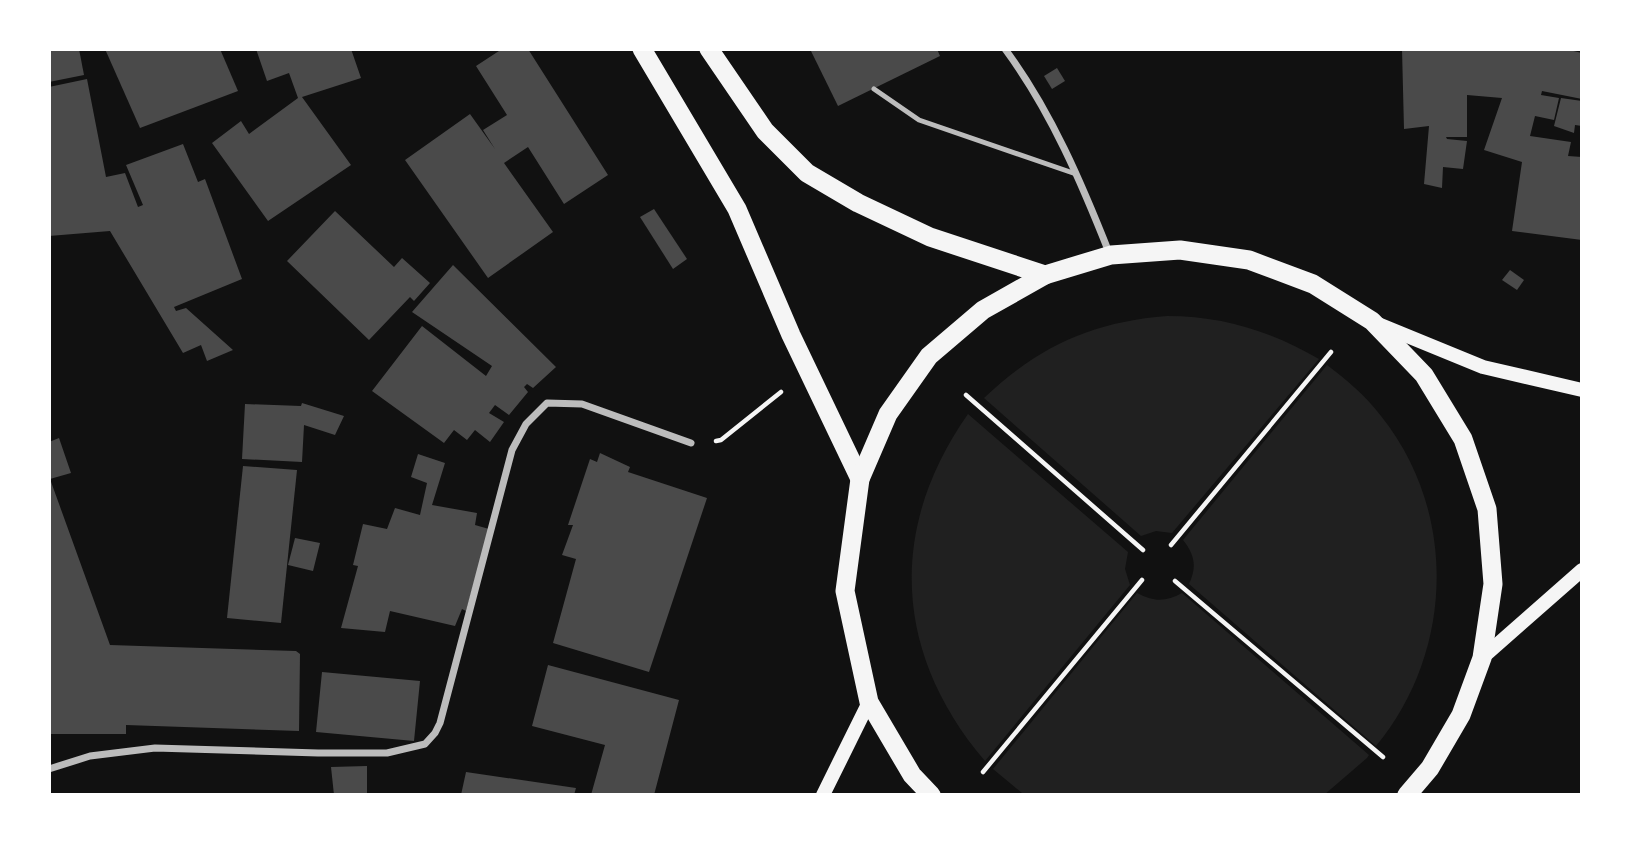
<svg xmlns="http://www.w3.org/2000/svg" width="1631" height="844" font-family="Cabin,sans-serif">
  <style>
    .green { fill: #202020 }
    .building { fill: #4a4a4a }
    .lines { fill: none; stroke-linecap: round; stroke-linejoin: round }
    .path { stroke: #f5f5f5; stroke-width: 4.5 }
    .service { stroke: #bcbcbc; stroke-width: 5 }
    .minor { stroke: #bcbcbc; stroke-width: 7 }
    .secondary { stroke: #f5f5f5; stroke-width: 14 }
    .trunk { stroke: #f5f5f5; stroke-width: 19 }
  </style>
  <rect width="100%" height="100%" fill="#111"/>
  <g class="green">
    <path d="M1167 316C1223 316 1270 331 1319 359L1172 533 1156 531 1141 536 984 398C1039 346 1092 322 1167 316Z"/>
    <path d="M1327 365C1347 380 1366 396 1381 416 1458 512 1454 652 1376 746L1189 584C1197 567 1195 555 1183 540Z"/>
    <path d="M968 414 1128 552 1125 569 1130 585 985 761C894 654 887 529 968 414Z"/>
    <path d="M1137 593C1154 602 1166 602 1182 593L1369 755 1367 758 1324 795H1025L1022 793 993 769Z"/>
  </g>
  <g class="building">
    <path d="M49 49H79L84 75 49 82Z"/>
    <path d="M105 49H220L238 91 140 128Z"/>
    <path d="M256 49H351L361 78 302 97 351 165 268 221 212 143 241 121 249 134 298 98 289 73 267 81Z"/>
    <path d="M502 49H528L608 175 564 204 528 147 504 163 553 232 488 278 405 160 470 114 495 149 483 130 507 115 476 66Z"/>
    <path d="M810 49H937L940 56 838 106Z"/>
    <path d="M1402 49H1565L1582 53V99L1542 91 1541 95 1559 98 1554 120 1535 116 1530 136 1571 142 1568 156 1582 157V240L1512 231 1522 162 1484 150 1502 98 1467 95V137H1446L1447 139 1467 141 1463 169 1443 167 1442 188 1424 184 1429 126 1404 129Z"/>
    <path d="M1057 68 1065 81 1052 89 1044 76Z"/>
    <path d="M87 79 106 177 125 173 138 207 143 205 126 165 183 144 198 182 205 179 242 279 174 307 176 311 186 308 233 350 207 361 201 345 183 353 110 231 49 236V87Z"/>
    <path d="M1561 98 1582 101V126L1575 125 1574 133 1554 126Z"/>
    <path d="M654 209 687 259 673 269 640 217Z"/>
    <path d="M335 211 394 267 402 258 430 283 414 301 410 297 369 340 287 261Z"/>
    <path d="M453 265 556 367 533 388 527 384 524 387 528 392 509 415 495 405 489 413 504 422 490 442 475 430 467 440 454 430 444 443 372 391 422 326 486 376 492 366 412 312Z"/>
    <path d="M1510 270 1524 280 1517 290 1502 280Z"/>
    <path d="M302 403 344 416 335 435 304 425 302 462 242 459 245 404 301 406Z"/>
    <path d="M59 438 71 473 50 479 110 645 296 651 300 654 299 731 126 725V734H49V442Z"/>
    <path d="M600 453 630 467 628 472 707 498 649 672 553 643 576 559 562 555 573 525H568L590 459 597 462Z"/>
    <path d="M418 454 445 463 432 505 477 513 475 525 489 529 466 611 462 609 455 626 390 611 385 632 341 628 358 566 353 565 363 524 387 529 395 508 420 515 427 483 411 477Z"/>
    <path d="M243 466 297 470 281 623 227 618Z"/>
    <path d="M295 538 320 543 313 571 288 565Z"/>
    <path d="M548 665 679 700 654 795H591L605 745 532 726Z"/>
    <path d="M322 672 420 681 414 741 316 732Z"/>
    <path d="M367 766V795H334L331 767Z"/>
    <path d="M466 772 576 788 574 795H461Z"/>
  </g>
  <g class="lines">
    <g class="path">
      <path d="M966 395 1143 550"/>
      <path d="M716 441 721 440 781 392"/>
      <path d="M1171 545 1331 352"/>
      <path d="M1175 581 1383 757"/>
      <path d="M983 772 1142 580"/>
    </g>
    <path class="service" d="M874 89 919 120 1076 174"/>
    <g class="minor">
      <path d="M1005 49C1051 111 1082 184 1110 255"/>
      <path d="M49 769 90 756 155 748 318 753H387L425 744 435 733 440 723 512 450 526 424 547 403 582 404 691 443"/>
    </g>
    <g class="secondary">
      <path d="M1378 324 1483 367 1582 390"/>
      <path d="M1482 658 1582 570"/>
      <path d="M823 795 869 702"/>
    </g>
    <g class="trunk">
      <path d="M642 49 737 209 791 335 860 479"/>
      <path d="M709 49 765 131 807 173 858 203 930 237 1045 275"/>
      <path d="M931 795 912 775 869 702 845 591 860 479 888 414 929 356 983 310 1045 275 1111 255 1180 250 1249 260 1313 284 1372 321 1424 375 1463 439 1487 509 1493 584 1482 658 1461 715 1430 768 1407 795"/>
    </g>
  </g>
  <rect width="1631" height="844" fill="none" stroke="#ffffff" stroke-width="102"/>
</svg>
